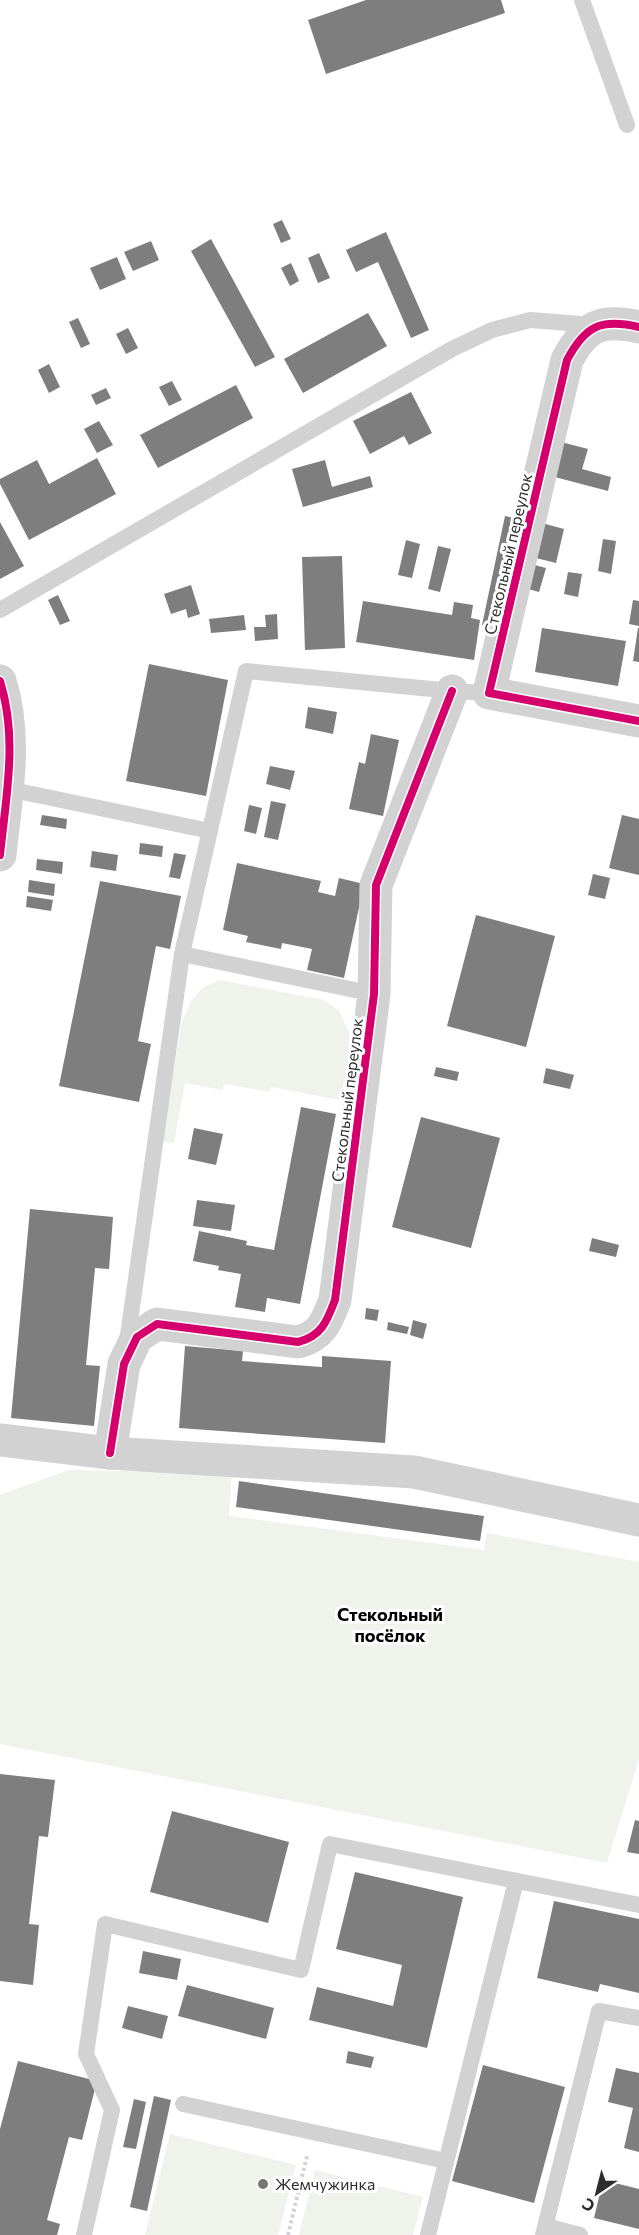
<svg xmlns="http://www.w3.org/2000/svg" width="639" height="2235" font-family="Commissioner,sans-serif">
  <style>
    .green { fill: #eff3eb }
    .building { fill: #7e7e7e }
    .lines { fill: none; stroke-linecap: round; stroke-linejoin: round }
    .path { stroke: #d2d2d2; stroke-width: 4; stroke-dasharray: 3 3; stroke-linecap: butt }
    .service { stroke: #d2d2d2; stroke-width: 16 }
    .minor { stroke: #d2d2d2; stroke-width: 33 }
    .cycleway-casing { stroke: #fff; stroke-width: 11 }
    .cycleway { stroke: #d6006c; stroke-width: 8 }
    .poi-dot { fill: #767676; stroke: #fff; stroke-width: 2 }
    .labels { text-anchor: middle; stroke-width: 6; stroke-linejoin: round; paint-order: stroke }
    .street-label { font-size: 16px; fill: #2d2d2d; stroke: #fff }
    .poi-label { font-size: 16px; fill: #2d2d2d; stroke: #fff; text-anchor: start }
    .neighbourhood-label { font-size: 18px; font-weight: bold; fill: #000; stroke: #fff }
  </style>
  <rect width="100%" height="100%" fill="#fff"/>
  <g class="green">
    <path d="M220 980 324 1000 339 1011 349 1032 351 1052 340 1100 271 1087 270 1092 224 1084 222 1090 185 1083 174 1143 162 1141 182 1021 192 1000 202 988Z"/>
    <path d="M69 1470 232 1473 229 1516 484 1550 487 1533 639 1562V1759L607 1863 0 1744V1495Z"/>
    <path d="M170 2134 296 2165 278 2235H145Z"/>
    <path d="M315 2170 423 2197 413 2235H299Z"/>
  </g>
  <g class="building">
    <path d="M366 0H501L505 13 326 74 308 20Z"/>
    <path d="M282 220 291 239 281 243 273 224Z"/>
    <path d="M386 232 429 330 411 338 378 262 356 272 346 250Z"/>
    <path d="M211 239 275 357 255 367 191 251Z"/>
    <path d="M151 241 159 260 133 271 124 252Z"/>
    <path d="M319 253 330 278 318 283 308 258Z"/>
    <path d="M117 257 126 279 100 290 90 268Z"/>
    <path d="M291 263 299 281 290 286 281 268Z"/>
    <path d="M368 313 387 346 303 393 284 359Z"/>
    <path d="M78 318 90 344 81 348 69 322Z"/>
    <path d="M128 328 138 348 126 354 116 334Z"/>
    <path d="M49 364 60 387 49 393 38 370Z"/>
    <path d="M172 381 182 400 169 406 159 387Z"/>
    <path d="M236 385 253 418 158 468 140 435Z"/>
    <path d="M106 388 111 398 96 405 91 395Z"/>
    <path d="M411 392 432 433 409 445 404 436 370 454 353 421Z"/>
    <path d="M99 421 113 445 97 453 84 429Z"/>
    <path d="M561 442 588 449 582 469 611 477 608 491 551 476Z"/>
    <path d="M97 458 116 494 29 540 0 484V479L37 460 49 484Z"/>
    <path d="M325 460 332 487 370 476 373 487 303 507 292 469Z"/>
    <path d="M505 516 523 520 500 629 482 625Z"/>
    <path d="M0 522 24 566 0 579Z"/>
    <path d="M538 522 564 529 556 563 536 558Z"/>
    <path d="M603 539 616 541 611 574 598 571Z"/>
    <path d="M406 540 420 544 412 578 398 575Z"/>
    <path d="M438 546 451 549 440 592 428 589Z"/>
    <path d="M342 556 345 648 305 650 302 557Z"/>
    <path d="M527 563 546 568 539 592 521 587Z"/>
    <path d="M568 572 582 574 578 597 564 594Z"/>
    <path d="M191 585 200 614 188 618 186 609 171 614 164 594Z"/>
    <path d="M58 595 70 621 60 625 48 600Z"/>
    <path d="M633 600 639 601V626L629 624Z"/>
    <path d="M363 601 452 615 454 602 473 605 471 618 480 620 474 660 356 642Z"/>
    <path d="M277 614 278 639 255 641 254 627H266L265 615Z"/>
    <path d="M244 615 246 630 211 633 209 619Z"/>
    <path d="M542 628 626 641 618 686 535 672Z"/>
    <path d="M638 628H639V662L633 661Z"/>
    <path d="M149 664 228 680 206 796 126 781Z"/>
    <path d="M308 707 337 712 333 734 305 728Z"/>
    <path d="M371 734 399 740 383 816 349 809 359 762 365 764Z"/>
    <path d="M270 766 295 771 290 790 266 784Z"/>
    <path d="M271 801 286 804 278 840 264 837Z"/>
    <path d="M249 805 262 808 256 834 244 831Z"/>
    <path d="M42 815 67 819 66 829 40 825Z"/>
    <path d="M622 815 639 819V875L609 868Z"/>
    <path d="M140 843 163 846 162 857 139 854Z"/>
    <path d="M92 851 118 855 116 871 90 867Z"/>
    <path d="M174 853 186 855 180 879 169 877Z"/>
    <path d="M37 859 63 862 62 874 36 870Z"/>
    <path d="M237 863 321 881 318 892 335 896 339 878 364 884 344 978 307 970 312 949 282 943 281 949 246 942 248 936 223 930Z"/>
    <path d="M593 874 610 878 605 899 588 895Z"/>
    <path d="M29 880 55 884 54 896 28 892Z"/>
    <path d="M100 881 181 896 170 949 156 946 138 1041 151 1044 139 1102 59 1086Z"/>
    <path d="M27 896 53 900 51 911 26 907Z"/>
    <path d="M476 915 555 936 526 1047 447 1026Z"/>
    <path d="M436 1067 459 1072 457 1081 434 1076Z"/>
    <path d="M546 1068 574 1075 570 1089 543 1083Z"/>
    <path d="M301 1107 336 1114 300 1304 267 1298 265 1312 235 1307 241 1274 218 1270 219 1266 193 1261 199 1231 247 1241 246 1245 274 1250Z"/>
    <path d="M421 1117 500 1138 471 1248 392 1227Z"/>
    <path d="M194 1128 223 1134 216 1165 188 1159Z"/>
    <path d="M197 1200 235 1205 231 1231 193 1226Z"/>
    <path d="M30 1209 113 1217 109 1269 95 1268 86 1365 100 1366 94 1426 11 1418Z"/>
    <path d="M592 1238 619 1245 616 1257 589 1251Z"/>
    <path d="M366 1308 379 1310 377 1321 365 1319Z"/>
    <path d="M413 1320 427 1324 423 1339 410 1335Z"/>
    <path d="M388 1322 409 1327 407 1334 387 1330Z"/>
    <path d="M185 1346 243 1351 242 1361 322 1367V1356L391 1361 385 1443 179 1428Z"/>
    <path d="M239 1481 484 1516 480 1541 236 1507Z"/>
    <path d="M0 1774 55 1780 48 1837 39 1836 29 1924 39 1925 33 1985 0 1981Z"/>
    <path d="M172 1811 289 1842 268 1923 150 1892Z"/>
    <path d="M635 1820 639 1821V1854L627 1852Z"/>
    <path d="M355 1872 463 1897 427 2048 309 2020 317 1987 393 2006 402 1965 336 1949Z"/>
    <path d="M554 1901 639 1919V1993L600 1984 598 1992 537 1978Z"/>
    <path d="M143 1951 181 1959 177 1980 139 1973Z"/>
    <path d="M187 1985 274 2008 266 2039 178 2016Z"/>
    <path d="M128 2006 168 2016 162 2039 122 2028Z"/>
    <path d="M348 2051 374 2057 371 2068 346 2063Z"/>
    <path d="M18 2061 97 2081 82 2140 69 2137 47 2220 60 2224 57 2235H0V2129Z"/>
    <path d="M483 2065 565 2087 534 2203 452 2181Z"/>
    <path d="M616 2068 639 2073V2152L624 2148 633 2108 608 2102Z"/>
    <path d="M154 2096 171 2100 147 2211 130 2207Z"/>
    <path d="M134 2099 146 2102 136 2149 123 2147Z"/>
    <path d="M603 2180 639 2189V2229L594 2218Z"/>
  </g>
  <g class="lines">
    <path class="path" d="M288 2235 307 2156"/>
    <g class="service">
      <path d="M582 0 627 125"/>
      <path d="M0 610 452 349 492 330 530 320 593 325"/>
      <path d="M8 789 210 831"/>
      <path d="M182 954 374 994"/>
      <path d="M127 1342 182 954 246 671 452 691 489 693"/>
      <path d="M183 2104 446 2161"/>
      <path d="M546 2226 580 2235"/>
      <path d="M84 2235 112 2110 86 2054 105 1924 301 1970 330 1844 639 1905"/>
      <path d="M428 2235 516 1881"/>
      <path d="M543 2235 599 2011 639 2018"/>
    </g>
    <g class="minor">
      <path d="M639 327C601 318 585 326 567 360L489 693 639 721"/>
      <path d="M0 681C18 739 6 796 0 855"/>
      <path d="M0 1440 110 1453 414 1472 639 1520"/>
      <path d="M110 1453 124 1364 137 1337 157 1324 298 1342C322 1336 327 1321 335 1300L374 994 376 885 452 691"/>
    </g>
    <g class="cycleway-casing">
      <g id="cycleway">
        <path d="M639 327C601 318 585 326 567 360L489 693 639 721"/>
        <path d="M0 681C18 739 6 796 0 855"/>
        <path d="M110 1453 124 1364 137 1337 157 1324 298 1342C322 1336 327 1321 335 1300L374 994 376 885 452 691"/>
      </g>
    </g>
    <use href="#cycleway" class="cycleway"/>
  </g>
  <circle class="poi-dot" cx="263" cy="2184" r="6"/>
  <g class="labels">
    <g class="street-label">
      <text transform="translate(508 554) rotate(-77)" y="6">Стекольный переулок</text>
      <text transform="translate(347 1100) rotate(-83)" y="6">Стекольный переулок</text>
    </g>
    <g class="poi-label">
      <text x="275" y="2190">Жемчужинка</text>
    </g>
    <g class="neighbourhood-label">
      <text x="390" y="1621">Стекольный<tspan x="390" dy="21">посёлок</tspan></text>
    </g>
  </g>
  <g transform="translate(597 2193) rotate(215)" stroke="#ffffff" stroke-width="4.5" paint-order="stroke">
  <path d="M0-4.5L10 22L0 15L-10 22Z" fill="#2d2d2d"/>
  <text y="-9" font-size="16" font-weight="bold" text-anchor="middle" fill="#2d2d2d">С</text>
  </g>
</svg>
